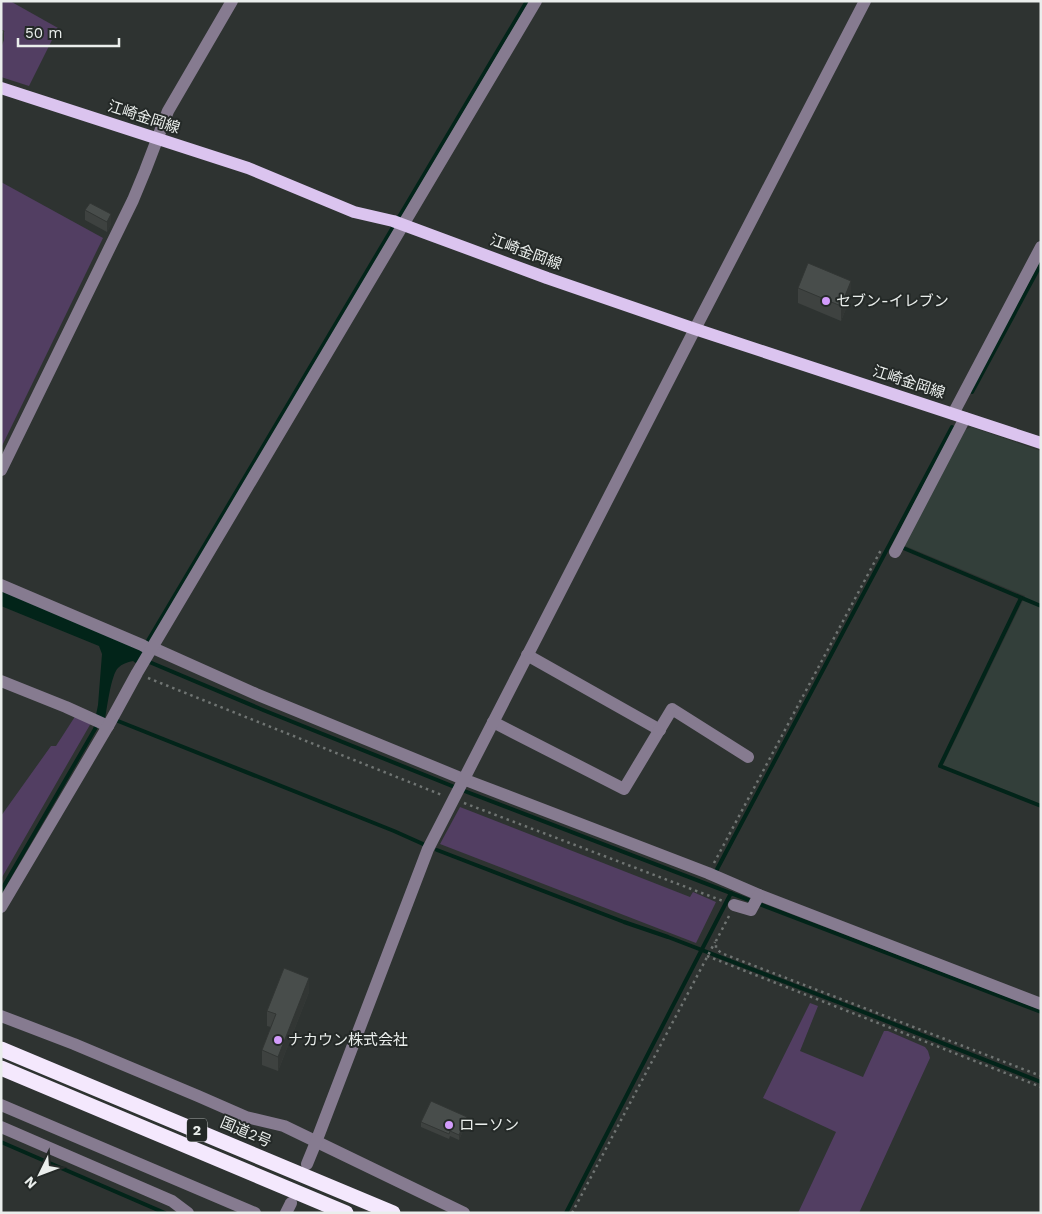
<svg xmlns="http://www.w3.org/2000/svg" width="1042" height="1214" font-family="'Work Sans','Noto Sans JP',sans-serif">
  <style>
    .built { fill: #333f3a }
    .green { fill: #523e62 }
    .water { fill: #022419 }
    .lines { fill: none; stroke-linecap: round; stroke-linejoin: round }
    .stream { stroke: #022419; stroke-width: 4 }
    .path { stroke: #707573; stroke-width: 2.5; stroke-dasharray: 2.5 4; stroke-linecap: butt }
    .minor { stroke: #867b90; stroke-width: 12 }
    .major { stroke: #dbc4ef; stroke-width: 12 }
    .highway { stroke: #f4e8fd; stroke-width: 15 }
    .wall { fill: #3e4240 }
    .shaded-wall { fill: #323634 }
    .building { fill: #484d4b; stroke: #323634 }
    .poi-dot { fill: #d39cfc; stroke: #242927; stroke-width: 2 }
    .labels { text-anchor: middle; stroke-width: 4; stroke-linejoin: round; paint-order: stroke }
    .shield { fill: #242927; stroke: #afb3b1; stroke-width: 1 }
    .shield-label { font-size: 14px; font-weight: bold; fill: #eaeeec }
    .street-label { font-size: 15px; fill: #eaeeec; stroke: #242927 }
    .poi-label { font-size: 15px; fill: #eaeeec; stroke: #242927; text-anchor: start }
  </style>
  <rect width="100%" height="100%" fill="#2e3331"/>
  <path class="built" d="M971 427 1041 451V804L943 765 1025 596 903 545 963 431Z"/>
  <g class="green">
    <path d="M1 1H10L58 28 29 86 1 77Z"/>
    <path d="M1 182 103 238 1 448Z"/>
    <path d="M76 715 91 723 1 879V816L51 746H56Z"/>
    <path d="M460 807 690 897 693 892 716 902 696 943 440 844Z"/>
    <path d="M810 1003 818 1006 800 1051 863 1077 884 1031H888L925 1047 928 1051 930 1058 859 1213H798L836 1132 763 1098Z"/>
  </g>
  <path class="water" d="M1 588 144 651 137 664 133 661C127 662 122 664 118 668 111 675 107 708 105 719L96 715 98 705 102 654 99 646 1 606Z"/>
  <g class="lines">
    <g class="stream">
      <path d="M972 392 1041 264"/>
      <path d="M901 547 1041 606"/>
      <path d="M1021 598 940 766 1041 806"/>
      <path d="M146 644 527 1"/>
      <path d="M147 661 263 710 467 792 1041 1012"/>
      <path d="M118 721 394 831 423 844"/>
      <path d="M437 850 624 922 668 937 848 1006 1041 1082"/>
      <path d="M715 873 952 427"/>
      <path d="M1 891 95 729 97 724"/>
      <path d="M1 1142 165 1213"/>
      <path d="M566 1213 731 893"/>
    </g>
    <g class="path">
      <path d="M148 678 213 704 442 795"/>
      <path d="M464 803 723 901"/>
      <path d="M714 863 882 548"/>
      <path d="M729 916 716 941V948L721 953 1041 1076"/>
      <path d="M707 956 1041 1087"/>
      <path d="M572 1213 715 942"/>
    </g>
    <g class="minor">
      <path d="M953 414 1041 247"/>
      <path d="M1 470 133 200 145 171 168 111 232 1"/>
      <path d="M895 552 965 418"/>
      <path d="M1 585 142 645 151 650"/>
      <path d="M153 648 256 694 463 779 708 873 759 895 1041 1004"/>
      <path d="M527 655 660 730"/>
      <path d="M1 681 66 707 108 726"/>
      <path d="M493 722 624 789 672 709 748 757"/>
      <path d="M734 905 751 910 759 895"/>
      <path d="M1 907 108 726 137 673 536 1"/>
      <path d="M1 1016 74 1044 198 1096 246 1117 284 1126 464 1213"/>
      <path d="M1 1105 255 1213"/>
      <path d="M1 1127 172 1201 188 1213"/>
      <path d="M307 1164 316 1142 428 849 695 329 865 1"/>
      <path d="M286 1213 291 1203"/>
    </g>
    <path class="major" d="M1 88 248 168 354 212 393 221 547 278 695 329 1041 443"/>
    <g class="highway">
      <path d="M1 1049 393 1213"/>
      <path d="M1 1068 346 1213"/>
    </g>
  </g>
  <g class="wall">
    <path d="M85 210 111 224 107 232 85 220Z"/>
    <path d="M798 288 851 296 841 321 798 303Z"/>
    <path d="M309 992 278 1071 262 1065V1050L271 1027 267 1026V1011Z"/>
    <path d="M421 1122H467L459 1140 450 1136 449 1139 421 1127Z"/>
  </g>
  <g class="shaded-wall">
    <path d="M4 31V40L1 48V38Z"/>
    <path d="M111 214V224L107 232V222Z"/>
    <path d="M851 281V296L841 321V306Z"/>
    <path d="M309 978V992L278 1071V1057Z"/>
    <path d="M467 1117V1122L459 1140V1135Z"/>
  </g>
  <g class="building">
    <path d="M1 30 4 31 1 38Z"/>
    <path d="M90 203 111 214 107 222 85 210Z"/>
    <path d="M808 263 851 281 841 306 798 288Z"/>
    <path d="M284 968 309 978 278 1057 262 1050 276 1014 267 1011Z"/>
    <path d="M431 1101 467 1117 459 1135 450 1131 449 1134 421 1122Z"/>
  </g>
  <g class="poi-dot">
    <circle cx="826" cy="301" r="5"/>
    <circle cx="278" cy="1040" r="5"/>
    <circle cx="449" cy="1125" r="5"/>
  </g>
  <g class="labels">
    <rect class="shield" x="187" y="1118.5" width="20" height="23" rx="4"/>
    <g class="shield-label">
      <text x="197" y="1135">2</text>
    </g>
    <g class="street-label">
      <text transform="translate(144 117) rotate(18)" y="5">江崎金岡線</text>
      <text transform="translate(526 252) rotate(20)" y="5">江崎金岡線</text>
      <text transform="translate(909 382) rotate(18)" y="5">江崎金岡線</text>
      <text transform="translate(246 1132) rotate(23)" y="5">国道2号</text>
    </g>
    <g class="poi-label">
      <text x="836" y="306">セブン-イレブン</text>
      <text x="288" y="1045">ナカウン株式会社</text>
      <text x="459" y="1130">ローソン</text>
    </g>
  </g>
  <rect width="1042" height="1214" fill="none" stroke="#eaeeec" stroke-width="5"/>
  <g transform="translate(40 1174) rotate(228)" stroke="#242927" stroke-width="4" paint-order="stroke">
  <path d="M0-4L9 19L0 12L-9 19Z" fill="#eaeeec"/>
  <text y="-8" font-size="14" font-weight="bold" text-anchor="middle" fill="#eaeeec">N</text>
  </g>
  <path d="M18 38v8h101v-8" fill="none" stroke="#eaeeec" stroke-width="2.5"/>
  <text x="25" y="38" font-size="15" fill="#eaeeec" stroke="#242927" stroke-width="4" paint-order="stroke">50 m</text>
</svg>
